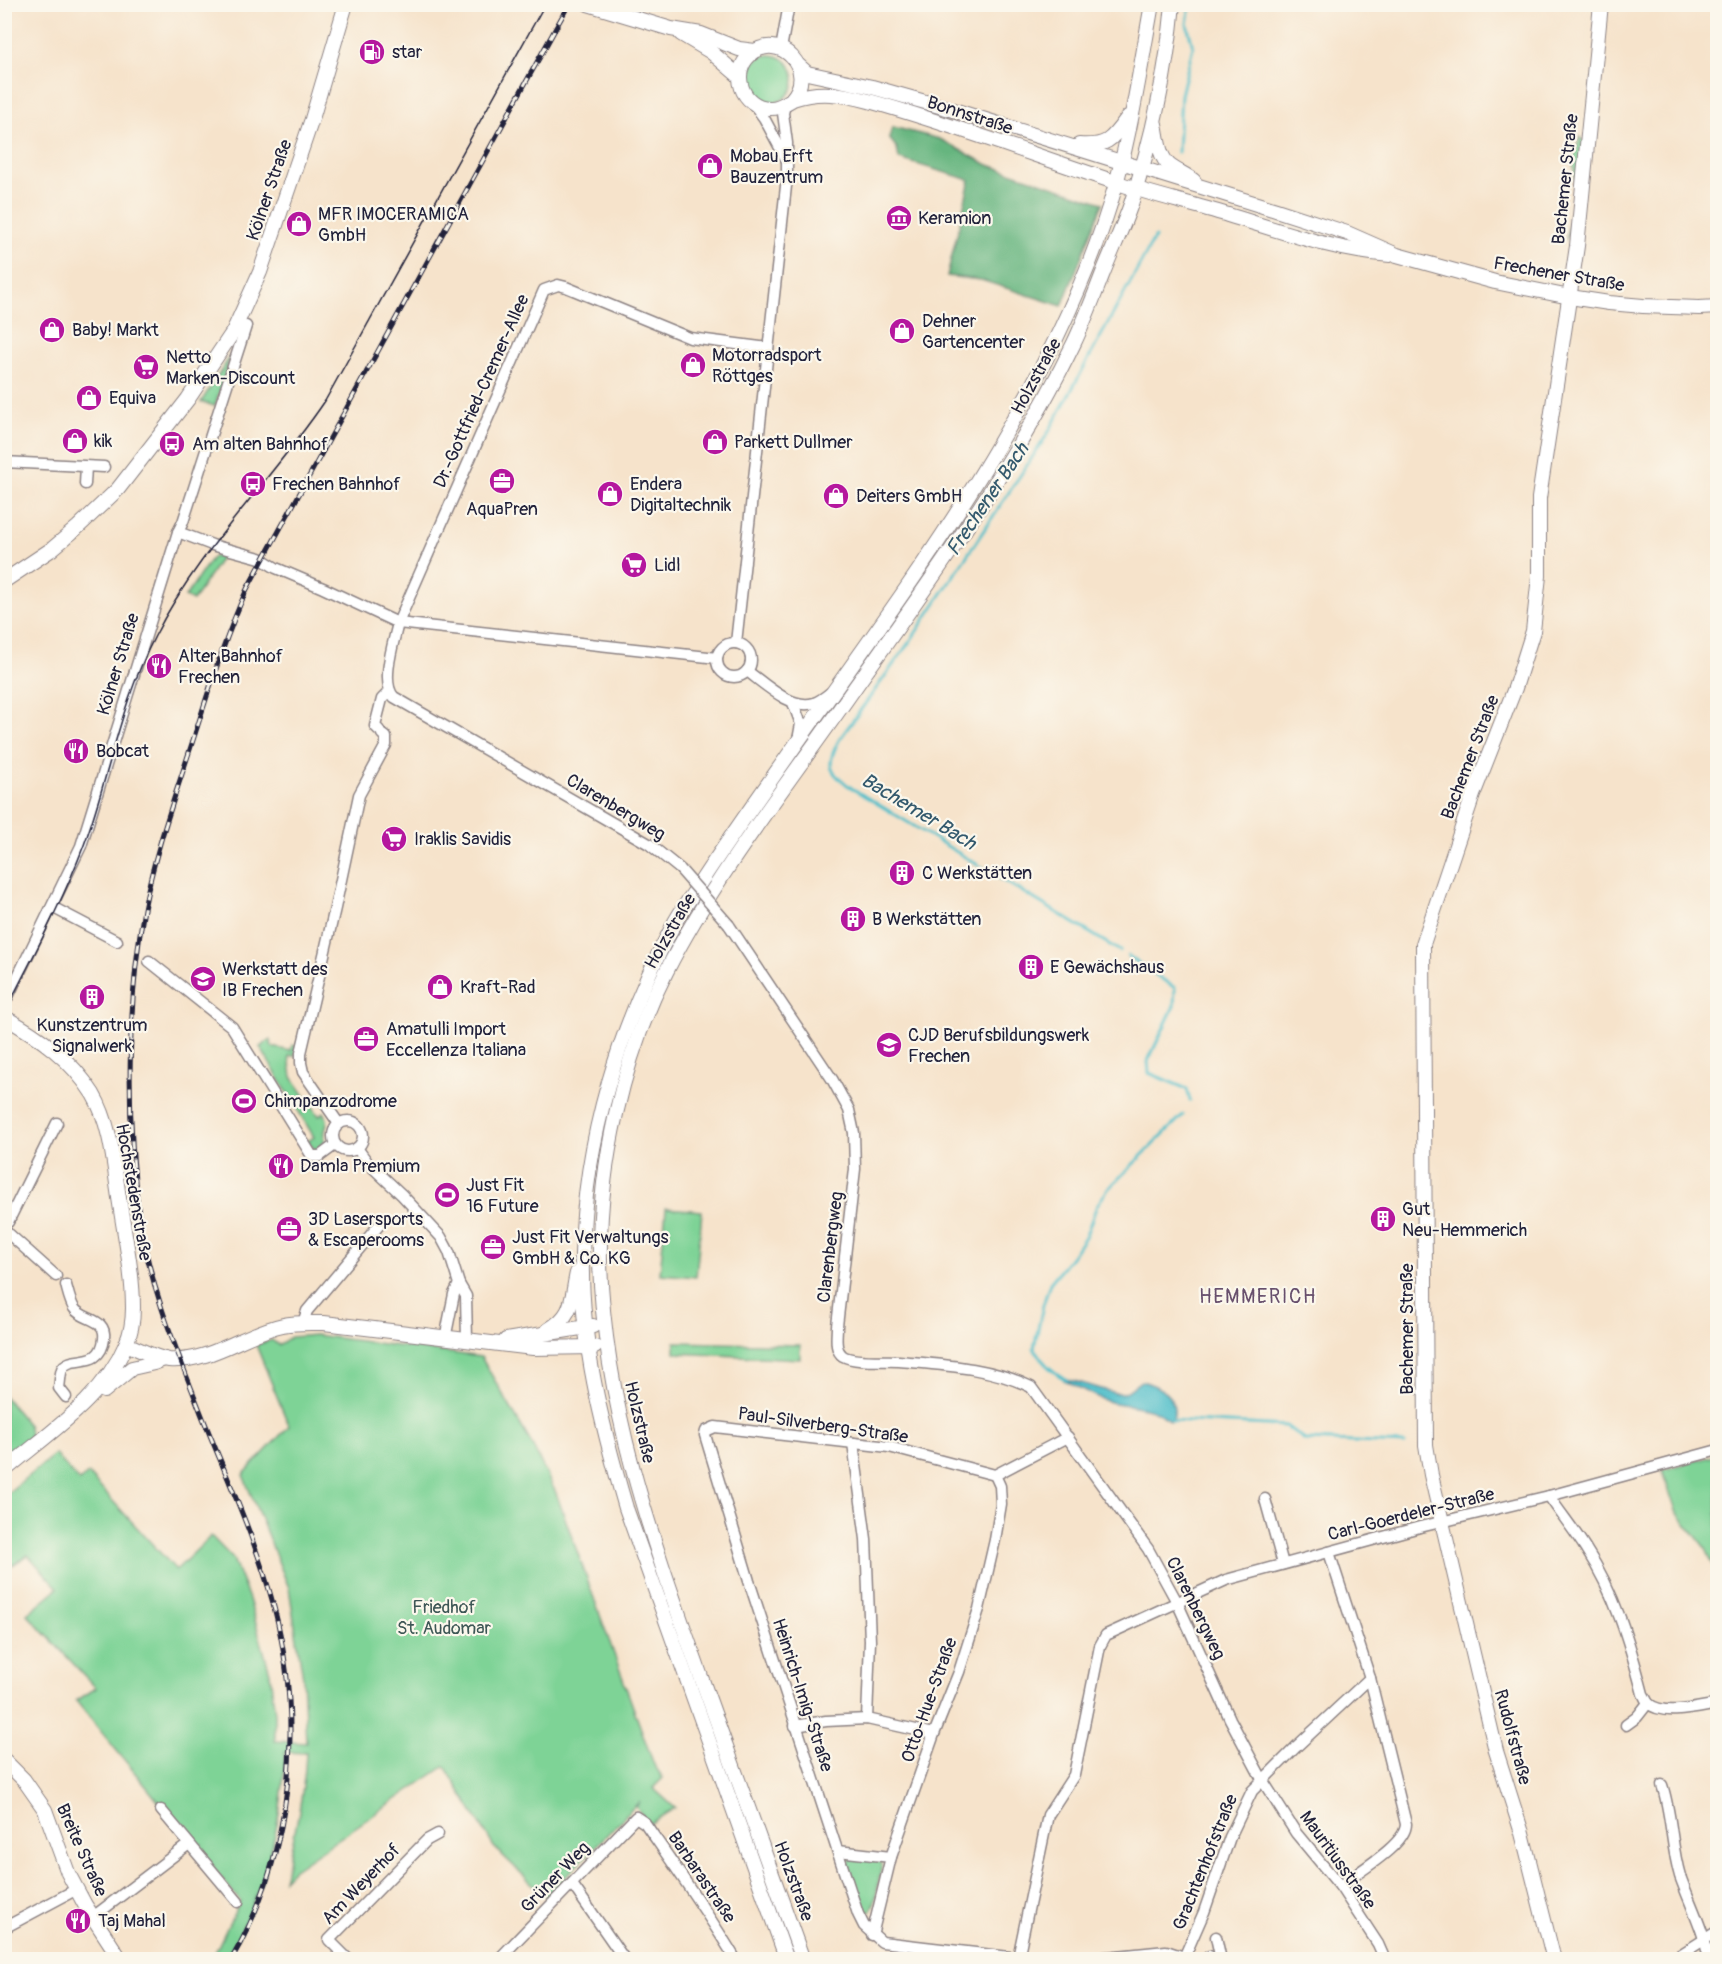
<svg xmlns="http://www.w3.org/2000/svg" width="1722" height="1964" font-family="Pangolin,sans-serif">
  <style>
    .green { fill: #7ed396; stroke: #507a68; stroke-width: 1.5 }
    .forest { fill: #66b57f; stroke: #446c5d; stroke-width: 1.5 }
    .water { fill: #52bfca; stroke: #3a7082; stroke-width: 1.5 }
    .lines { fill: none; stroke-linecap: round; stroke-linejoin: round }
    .stream { stroke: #52bfca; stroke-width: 3 }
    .street-casing { stroke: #8c8283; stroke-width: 13 }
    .secondary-casing { stroke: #8c8283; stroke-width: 16 }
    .street { stroke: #fff; stroke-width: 10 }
    .secondary { stroke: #fff; stroke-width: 14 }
    .tram { stroke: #22223b; stroke-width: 1.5 }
    .rail-casing { stroke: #22223b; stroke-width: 5 }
    .rail { stroke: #fbf7ec; stroke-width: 3; stroke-dasharray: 9; stroke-linecap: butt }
    .street-bridge-casing { stroke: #8c8283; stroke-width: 13; stroke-linecap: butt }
    .street-bridge { stroke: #fff; stroke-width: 10 }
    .labels { text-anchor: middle; stroke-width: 4.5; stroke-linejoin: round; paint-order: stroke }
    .poi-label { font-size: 18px; fill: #22223b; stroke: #fbf7ec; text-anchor: start }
    .street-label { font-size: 18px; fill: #22223b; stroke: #fbf7ec }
    .park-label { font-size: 18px; fill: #3e5756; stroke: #fbf7ec }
    .water-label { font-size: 20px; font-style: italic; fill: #33596d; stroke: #fbf7ec }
    .neighbourhood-label { font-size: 20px; letter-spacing: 1.5px; fill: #68506d; stroke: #fbf7ec }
  </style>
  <rect width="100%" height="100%" fill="#fbf7ec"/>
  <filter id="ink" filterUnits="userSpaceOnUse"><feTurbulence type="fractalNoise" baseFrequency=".0167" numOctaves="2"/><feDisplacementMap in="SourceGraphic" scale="12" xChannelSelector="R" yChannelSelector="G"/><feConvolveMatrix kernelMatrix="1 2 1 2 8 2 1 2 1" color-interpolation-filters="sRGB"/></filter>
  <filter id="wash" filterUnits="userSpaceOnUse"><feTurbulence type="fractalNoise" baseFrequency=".008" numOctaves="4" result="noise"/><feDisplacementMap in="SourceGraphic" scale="24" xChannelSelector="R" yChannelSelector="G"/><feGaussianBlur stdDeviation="1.35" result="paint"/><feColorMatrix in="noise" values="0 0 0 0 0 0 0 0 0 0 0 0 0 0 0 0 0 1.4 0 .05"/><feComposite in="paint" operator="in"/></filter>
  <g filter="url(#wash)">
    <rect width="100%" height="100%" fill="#f6e3cb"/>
    <g class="green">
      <circle cx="770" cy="79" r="24"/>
      <path d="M1580 137 1584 141 1576 200 1568 237 1566 239 1576 191 1573 161Z"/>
      <path d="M231 355 215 406 201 402Z"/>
      <path d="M217 555 221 558 193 601 185 597 211 559Z"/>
      <path d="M270 1040 272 1047 291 1051 292 1045 296 1046 295 1056H289L292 1077 319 1116 324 1112C329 1120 327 1123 325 1131 324 1140 326 1148 314 1149L308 1141 314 1137 260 1047Z"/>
      <path d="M666 1208 702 1211 696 1277 660 1274Z"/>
      <path d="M315 1335 481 1357 530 1441 556 1493 654 1765 663 1778 653 1788 675 1808 649 1824 636 1807 640 1801 546 1897 494 1847 445 1766 293 1870 284 1879C294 1837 304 1796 306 1753L285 1752C283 1828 263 1893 226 1959H212L240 1901 76 1701 96 1688 27 1614 58 1588 28 1555 5 1570V1495L55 1454 79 1481 88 1474 176 1570 211 1536 233 1559 249 1599 270 1673 275 1714V1741L306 1743 303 1678 289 1588 243 1475 289 1426 256 1345 272 1340 278 1345 291 1337Z"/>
      <path d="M675 1342 800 1345V1359L675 1353Z"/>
      <path d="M4 1396 29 1426 30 1437 5 1458Z"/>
      <path d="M1717 1455V1573L1706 1549 1676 1511 1662 1470Z"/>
      <path d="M854 1858 878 1860 882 1864 874 1906 870 1911H867L862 1907 848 1864 850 1859Z"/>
    </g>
    <path class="forest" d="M893 127 940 139 986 164 1103 203 1062 306 981 280 947 276 970 180 899 159 897 148 889 138Z"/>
    <path class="water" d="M1064 1378 1115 1393H1125L1141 1381C1159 1385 1179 1398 1173 1419L1169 1421C1154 1404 1127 1407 1107 1401 1092 1396 1079 1387 1064 1380Z"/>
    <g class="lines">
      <g class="stream">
        <path d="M1178 152 1181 95 1193 47 1187 24 1190 4"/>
        <path d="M1120 951 853 789C829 772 825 767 839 740L911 640 1047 435 1155 237"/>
        <path d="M1128 956 1175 988 1174 1006 1148 1061 1149 1073 1187 1089 1190 1100"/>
        <path d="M1067 1380C1052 1372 1042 1363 1034 1348L1043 1305 1050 1283 1072 1256 1086 1235 1097 1205 1109 1188 1183 1115"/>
        <path d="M1170 1416 1171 1420 1286 1426 1305 1440 1405 1444"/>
      </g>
    </g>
  </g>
  <g filter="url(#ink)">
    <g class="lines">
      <g class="street-casing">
        <g id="street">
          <path d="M781 49 789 4"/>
          <path d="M753 103 764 118 786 159"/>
          <path d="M4 462 104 467"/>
          <path d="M85 484 86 467"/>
          <path d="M178 532 212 545 260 558 276 568 323 588 398 623 717 658"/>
          <circle cx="734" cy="660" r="17"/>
          <path d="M736 643 787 177V143L783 113 785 105"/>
          <path d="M747 671C765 684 791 710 814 703 820 701 825 697 830 693"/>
          <path d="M793 703 801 724 798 740"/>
          <path d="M379 730 375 726 382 699 389 692"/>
          <path d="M680 869 649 844 394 697C380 683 394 641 398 623L544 290 558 285 566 287 690 338 768 348"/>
          <path d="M52 907 117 941"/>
          <path d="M729 925 832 1079 849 1110 854 1133 855 1169 837 1326C837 1336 834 1350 843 1356 855 1363 885 1360 899 1361 943 1365 990 1367 1031 1387L1148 1549 1177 1602 1230 1719 1263 1781 1296 1833 1340 1886 1378 1944 1385 1960"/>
          <path d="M149 961 232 1027 312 1156H320L335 1145"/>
          <path d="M4 1005 81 846 178 532 183 522 246 326"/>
          <circle cx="348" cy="1136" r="15"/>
          <path d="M339 1124 303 1072 301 1063V1053L335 908 359 795 386 745V737L382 734"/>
          <path d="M357 1148 368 1163 402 1195 441 1237 449 1252 459 1284 466 1296 467 1340"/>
          <path d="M8 1222 57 1123"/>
          <path d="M9 1234 56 1276"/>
          <path d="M303 1323 307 1311 385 1218"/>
          <path d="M445 1339 454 1294 459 1284"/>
          <path d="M66 1397 59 1388C60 1382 60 1375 62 1369 70 1353 100 1371 104 1339 107 1317 82 1321 74 1308 70 1302 68 1292 66 1285"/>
          <path d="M853 1443 866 1539 870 1641 867 1719"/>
          <path d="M1549 1496C1561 1514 1575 1531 1586 1549 1615 1593 1630 1644 1643 1694 1645 1697 1646 1700 1648 1703 1662 1717 1700 1707 1718 1704"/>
          <path d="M1265 1499 1283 1564"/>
          <path d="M1626 1725 1637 1717 1648 1703"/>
          <path d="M795 1726 826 1721 867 1719 934 1734"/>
          <path d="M1662 1785C1672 1815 1671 1846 1680 1876 1690 1904 1704 1930 1709 1960"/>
          <path d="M161 1810 238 1902"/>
          <path d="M838 1851 891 1857"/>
          <path d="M572 1884 625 1960"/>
          <path d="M1340 1886C1356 1873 1406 1845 1406 1824L1370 1678"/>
          <path d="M93 1917 189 1844"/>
          <path d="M4 1928 77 1889"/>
          <path d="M872 1935 891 1857 934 1734 959 1672 979 1609 995 1540 1001 1504 1000 1486 995 1475"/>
          <path d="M1216 1937 1221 1960"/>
          <path d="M1209 1956 1215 1960"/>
          <path d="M1018 1958 1048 1815 1074 1775 1100 1646 1106 1635 1226 1580 1420 1527 1549 1496 1718 1450"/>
          <path d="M349 1960 329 1940 427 1840 438 1834"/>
          <path d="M498 1960 636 1817 645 1823C676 1868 708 1913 736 1960"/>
          <path d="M1035 1960 882 1942 864 1926 858 1914 749 1581 705 1435 706 1431 715 1427 889 1447 995 1475 1068 1437"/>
          <path d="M1077 1960 1166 1951 1184 1957"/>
          <path d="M1183 1960 1204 1912 1230 1837 1252 1791 1296 1747 1370 1678 1329 1552"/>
          <path d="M1672 1960 1718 1931"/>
        </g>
      </g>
      <g class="secondary-casing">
        <g id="secondary">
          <path d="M588 4 671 29 701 34 739 49 755 51"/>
          <path d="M681 34 711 52 739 76"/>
          <path d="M798 65 807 73 872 87 950 109 1276 210 1347 233 1397 255 1495 282 1570 297 1609 303 1643 306 1699 308 1718 307"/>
          <path d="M791 100C819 71 779 29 750 55 730 73 742 107 769 108 779 109 785 103 793 99 819 90 843 94 869 101 952 124 1033 155 1115 182 1152 195 1190 203 1228 215 1281 231 1335 251 1390 255"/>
          <path d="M1155 124C1158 137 1158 155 1169 165 1176 171 1186 174 1194 181"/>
          <path d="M1079 145C1108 147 1112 139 1128 117"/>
          <path d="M4 581 52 549 78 527 118 489 188 399 233 332 260 272 312 119 346 4"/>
          <path d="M4 1017C40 1037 71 1059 93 1094 112 1126 114 1168 120 1204 125 1238 133 1273 133 1308 133 1319 131 1333 126 1344 103 1399 48 1433 4 1471"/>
          <path d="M548 1330C574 1315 571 1300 577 1273"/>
          <path d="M506 1340 593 1326"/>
          <path d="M126 1344C139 1349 155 1358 169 1360 210 1363 245 1333 283 1325 297 1322 311 1323 324 1323L533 1348 595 1347"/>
          <path d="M104 1391 132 1368 154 1363 164 1359"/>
          <path d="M4 1760 24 1780 45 1810 68 1873 85 1905 121 1960"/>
          <path d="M787 1960 626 1508C602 1426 580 1341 582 1255 584 1139 620 1024 675 922 683 908 693 894 702 880 729 839 758 798 787 757 860 653 937 551 1001 441 1048 361 1091 273 1116 184 1132 125 1141 64 1152 4"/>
          <path d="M803 1960C769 1865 735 1771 701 1677 653 1542 604 1407 600 1262 598 1168 623 1056 666 972 718 870 791 780 856 686 934 576 1015 465 1074 343 1085 320 1094 296 1103 273 1112 250 1123 227 1131 204 1152 140 1167 71 1173 4"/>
          <path d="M1554 1960 1522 1833 1496 1751 1431 1475 1426 1445 1423 944 1473 795 1515 688 1533 631 1539 576V498L1577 246 1601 4"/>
        </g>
      </g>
      <use href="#street" class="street"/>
      <use href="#secondary" class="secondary"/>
      <path class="tram" d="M4 1014C32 958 62 903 84 845 109 776 121 702 155 636 199 549 271 481 325 401L545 4"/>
      <g class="rail-casing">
        <path id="rail" d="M231 1960C293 1854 304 1724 274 1607 256 1540 226 1476 201 1413 176 1349 149 1284 139 1215 126 1119 127 1005 144 909 155 850 176 794 194 737 210 687 225 637 247 589L569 4"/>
      </g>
      <use href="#rail" class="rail"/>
      <g class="street-bridge-casing">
        <path id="street-bridge" d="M680 869 729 925"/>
      </g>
      <use href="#street-bridge" class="street-bridge"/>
    </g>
  </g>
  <defs>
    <g id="fuel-disc" transform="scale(1.35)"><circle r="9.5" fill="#b5179e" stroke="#fbf7ec"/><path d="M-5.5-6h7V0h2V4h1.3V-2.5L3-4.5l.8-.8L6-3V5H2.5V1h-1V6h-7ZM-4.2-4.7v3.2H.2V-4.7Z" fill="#fff"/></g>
    <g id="shop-disc" transform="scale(1.35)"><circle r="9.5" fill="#b5179e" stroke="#fbf7ec"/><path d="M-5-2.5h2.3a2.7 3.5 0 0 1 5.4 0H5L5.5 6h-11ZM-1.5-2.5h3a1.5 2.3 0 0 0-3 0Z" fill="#fff"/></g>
    <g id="museum-disc" transform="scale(1.35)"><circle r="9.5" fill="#b5179e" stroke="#fbf7ec"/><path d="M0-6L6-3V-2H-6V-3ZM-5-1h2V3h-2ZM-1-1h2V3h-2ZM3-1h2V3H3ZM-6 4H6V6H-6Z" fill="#fff"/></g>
    <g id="supermarket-disc" transform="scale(1.35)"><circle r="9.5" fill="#b5179e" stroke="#fbf7ec"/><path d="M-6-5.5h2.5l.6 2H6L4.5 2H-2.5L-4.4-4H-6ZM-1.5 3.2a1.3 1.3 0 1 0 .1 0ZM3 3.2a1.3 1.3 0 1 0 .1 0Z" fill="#fff"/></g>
    <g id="bus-disc" transform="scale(1.35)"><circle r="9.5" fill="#b5179e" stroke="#fbf7ec"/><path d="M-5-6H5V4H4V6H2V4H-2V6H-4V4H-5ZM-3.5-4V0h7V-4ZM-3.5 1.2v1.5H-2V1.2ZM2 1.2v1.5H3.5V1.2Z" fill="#fff"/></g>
    <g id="office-disc" transform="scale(1.35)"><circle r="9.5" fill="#b5179e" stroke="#fbf7ec"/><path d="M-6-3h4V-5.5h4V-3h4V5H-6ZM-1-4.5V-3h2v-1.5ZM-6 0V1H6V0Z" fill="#fff"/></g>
    <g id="restaurant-disc" transform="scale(1.35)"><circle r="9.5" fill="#b5179e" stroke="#fbf7ec"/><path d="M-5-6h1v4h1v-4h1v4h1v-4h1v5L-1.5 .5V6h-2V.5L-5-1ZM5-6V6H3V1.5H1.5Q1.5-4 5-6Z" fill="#fff"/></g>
    <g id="building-disc" transform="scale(1.35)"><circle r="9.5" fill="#b5179e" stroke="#fbf7ec"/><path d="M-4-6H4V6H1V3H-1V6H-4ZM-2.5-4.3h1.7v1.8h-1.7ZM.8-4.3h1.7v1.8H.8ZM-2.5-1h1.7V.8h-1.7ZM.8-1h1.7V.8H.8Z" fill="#fff"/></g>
    <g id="school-disc" transform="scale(1.35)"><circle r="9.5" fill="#b5179e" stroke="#fbf7ec"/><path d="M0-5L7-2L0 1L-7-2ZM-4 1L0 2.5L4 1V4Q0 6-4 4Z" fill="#fff"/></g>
    <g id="stadium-disc" transform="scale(1.35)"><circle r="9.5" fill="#b5179e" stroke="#fbf7ec"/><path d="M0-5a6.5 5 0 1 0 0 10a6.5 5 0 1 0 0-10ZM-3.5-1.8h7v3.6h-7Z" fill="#fff"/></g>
  </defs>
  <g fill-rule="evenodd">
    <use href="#fuel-disc" x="372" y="52"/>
    <use href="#shop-disc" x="710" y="166"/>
    <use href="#museum-disc" x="899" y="218"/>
    <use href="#shop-disc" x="299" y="224"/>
    <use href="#shop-disc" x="52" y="330"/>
    <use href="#shop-disc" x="902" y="331"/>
    <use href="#shop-disc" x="693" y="365"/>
    <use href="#supermarket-disc" x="146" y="367"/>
    <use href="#shop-disc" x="89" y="398"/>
    <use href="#shop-disc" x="75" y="441"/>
    <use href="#shop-disc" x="715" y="442"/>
    <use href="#bus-disc" x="172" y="444"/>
    <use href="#office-disc" x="502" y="481"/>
    <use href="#bus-disc" x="253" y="484"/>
    <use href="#shop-disc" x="610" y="494"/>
    <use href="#shop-disc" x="836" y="496"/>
    <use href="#supermarket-disc" x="634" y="565"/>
    <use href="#restaurant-disc" x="159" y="666"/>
    <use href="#restaurant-disc" x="76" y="751"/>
    <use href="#supermarket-disc" x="394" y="839"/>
    <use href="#building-disc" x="902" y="873"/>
    <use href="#building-disc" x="853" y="919"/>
    <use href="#building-disc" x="1031" y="967"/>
    <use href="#school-disc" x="203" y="979"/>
    <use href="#shop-disc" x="440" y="987"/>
    <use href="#building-disc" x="92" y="997"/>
    <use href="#office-disc" x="366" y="1039"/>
    <use href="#school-disc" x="889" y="1045"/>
    <use href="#stadium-disc" x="244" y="1101"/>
    <use href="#restaurant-disc" x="281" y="1166"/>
    <use href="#stadium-disc" x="447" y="1195"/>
    <use href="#building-disc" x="1383" y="1219"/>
    <use href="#office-disc" x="289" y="1229"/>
    <use href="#office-disc" x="493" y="1247"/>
    <use href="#restaurant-disc" x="78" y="1921"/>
  </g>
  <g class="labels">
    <g class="poi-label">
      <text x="392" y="58">star</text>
      <text x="730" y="162">Mobau Erft<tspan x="730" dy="21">Bauzentrum</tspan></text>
      <text x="318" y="220">MFR IMOCERAMICA<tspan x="318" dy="21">GmbH</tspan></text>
      <text x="918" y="224">Keramion</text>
      <text x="922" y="327">Dehner<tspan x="922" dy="21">Gartencenter</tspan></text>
      <text x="72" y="336">Baby! Markt</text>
      <text x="712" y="361">Motorradsport<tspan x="712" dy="21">Röttges</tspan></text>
      <text x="166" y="363">Netto<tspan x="166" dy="21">Marken-Discount</tspan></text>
      <text x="109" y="404">Equiva</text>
      <text x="94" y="447">kik</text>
      <text x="734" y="448">Parkett Dullmer</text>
      <text x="192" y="450">Am alten Bahnhof</text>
      <text x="272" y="490">Frechen Bahnhof</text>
      <text x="630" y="490">Endera<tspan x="630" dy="21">Digitaltechnik</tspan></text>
      <text x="856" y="502">Deiters GmbH</text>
      <text x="502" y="515" text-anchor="middle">AquaPren</text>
      <text x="654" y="571">Lidl</text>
      <text x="178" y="662">Alter Bahnhof<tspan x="178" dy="21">Frechen</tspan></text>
      <text x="96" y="757">Bobcat</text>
      <text x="414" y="845">Iraklis Savidis</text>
      <text x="922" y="879">C Werkstätten</text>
      <text x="872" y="925">B Werkstätten</text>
      <text x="1050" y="973">E Gewächshaus</text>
      <text x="222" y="975">Werkstatt des<tspan x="222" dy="21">IB Frechen</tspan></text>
      <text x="460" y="993">Kraft-Rad</text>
      <text x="92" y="1031" text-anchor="middle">Kunstzentrum<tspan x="92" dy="21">Signalwerk</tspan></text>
      <text x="386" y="1035">Amatulli Import<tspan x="386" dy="21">Eccellenza Italiana</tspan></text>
      <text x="908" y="1041">CJD Berufsbildungswerk<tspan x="908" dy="21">Frechen</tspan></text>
      <text x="264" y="1107">Chimpanzodrome</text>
      <text x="300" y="1172">Damla Premium</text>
      <text x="466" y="1191">Just Fit<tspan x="466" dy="21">16 Future</tspan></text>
      <text x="1402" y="1215">Gut<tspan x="1402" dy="21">Neu-Hemmerich</tspan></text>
      <text x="308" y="1225">3D Lasersports<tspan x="308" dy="21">&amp; Escaperooms</tspan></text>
      <text x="512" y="1243">Just Fit Verwaltungs<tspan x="512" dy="21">GmbH &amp; Co. KG</tspan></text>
      <text x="98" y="1927">Taj Mahal</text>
    </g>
    <g class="street-label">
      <text transform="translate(970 115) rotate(18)" y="6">Bonnstraße</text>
      <text transform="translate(1565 179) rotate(-84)" y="6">Bachemer Straße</text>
      <text transform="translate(269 190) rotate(-71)" y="6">Kölner Straße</text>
      <text transform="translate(1559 274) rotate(10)" y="6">Frechener Straße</text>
      <text transform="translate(1036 376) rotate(-61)" y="6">Holzstraße</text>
      <text transform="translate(481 391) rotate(-66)" y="6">Dr.-Gottfried-Cremer-Allee</text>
      <text transform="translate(118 664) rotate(-73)" y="6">Kölner Straße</text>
      <text transform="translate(1470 757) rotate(-69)" y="6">Bachemer Straße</text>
      <text transform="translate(616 807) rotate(31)" y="6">Clarenbergweg</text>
      <text transform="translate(670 931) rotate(-60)" y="6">Holzstraße</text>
      <text transform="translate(134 1192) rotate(80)" y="6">Hochstedenstraße</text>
      <text transform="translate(830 1247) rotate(-83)" y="6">Clarenbergweg</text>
      <text transform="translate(1407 1329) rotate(-90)" y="6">Bachemer Straße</text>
      <text transform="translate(640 1422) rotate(77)" y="6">Holzstraße</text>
      <text transform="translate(823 1425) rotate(8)" y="6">Paul-Silverberg-Straße</text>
      <text transform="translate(1411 1514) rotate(-14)" y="6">Carl-Goerdeler-Straße</text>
      <text transform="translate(1196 1608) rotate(64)" y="6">Clarenbergweg</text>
      <text transform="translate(803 1695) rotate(72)" y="6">Heinrich-Imig-Straße</text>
      <text transform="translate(929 1700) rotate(-70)" y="6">Otto-Hue-Straße</text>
      <text transform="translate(1513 1737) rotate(75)" y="6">Rudolfstraße</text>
      <text transform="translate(82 1850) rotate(66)" y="6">Breite Straße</text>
      <text transform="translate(1338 1860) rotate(54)" y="6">Mauritiusstraße</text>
      <text transform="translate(1205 1862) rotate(-68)" y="6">Grachtenhofstraße</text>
      <text transform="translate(555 1877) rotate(-46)" y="6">Grüner Weg</text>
      <text transform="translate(702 1877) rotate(56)" y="6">Barbarastraße</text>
      <text transform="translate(794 1881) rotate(70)" y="6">Holzstraße</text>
      <text transform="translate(361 1884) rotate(-46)" y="6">Am Weyerhof</text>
    </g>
    <g class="park-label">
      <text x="444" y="1613">Friedhof<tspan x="444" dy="21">St. Audomar</tspan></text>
    </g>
    <g class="water-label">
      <text transform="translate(987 499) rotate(-56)" y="7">Frechener Bach</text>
      <text transform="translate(919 811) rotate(31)" y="7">Bachemer Bach</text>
    </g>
    <g class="neighbourhood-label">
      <text x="1258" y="1303">HEMMERICH</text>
    </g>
  </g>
  <rect width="1722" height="1964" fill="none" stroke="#fbf7ec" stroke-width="24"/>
</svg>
